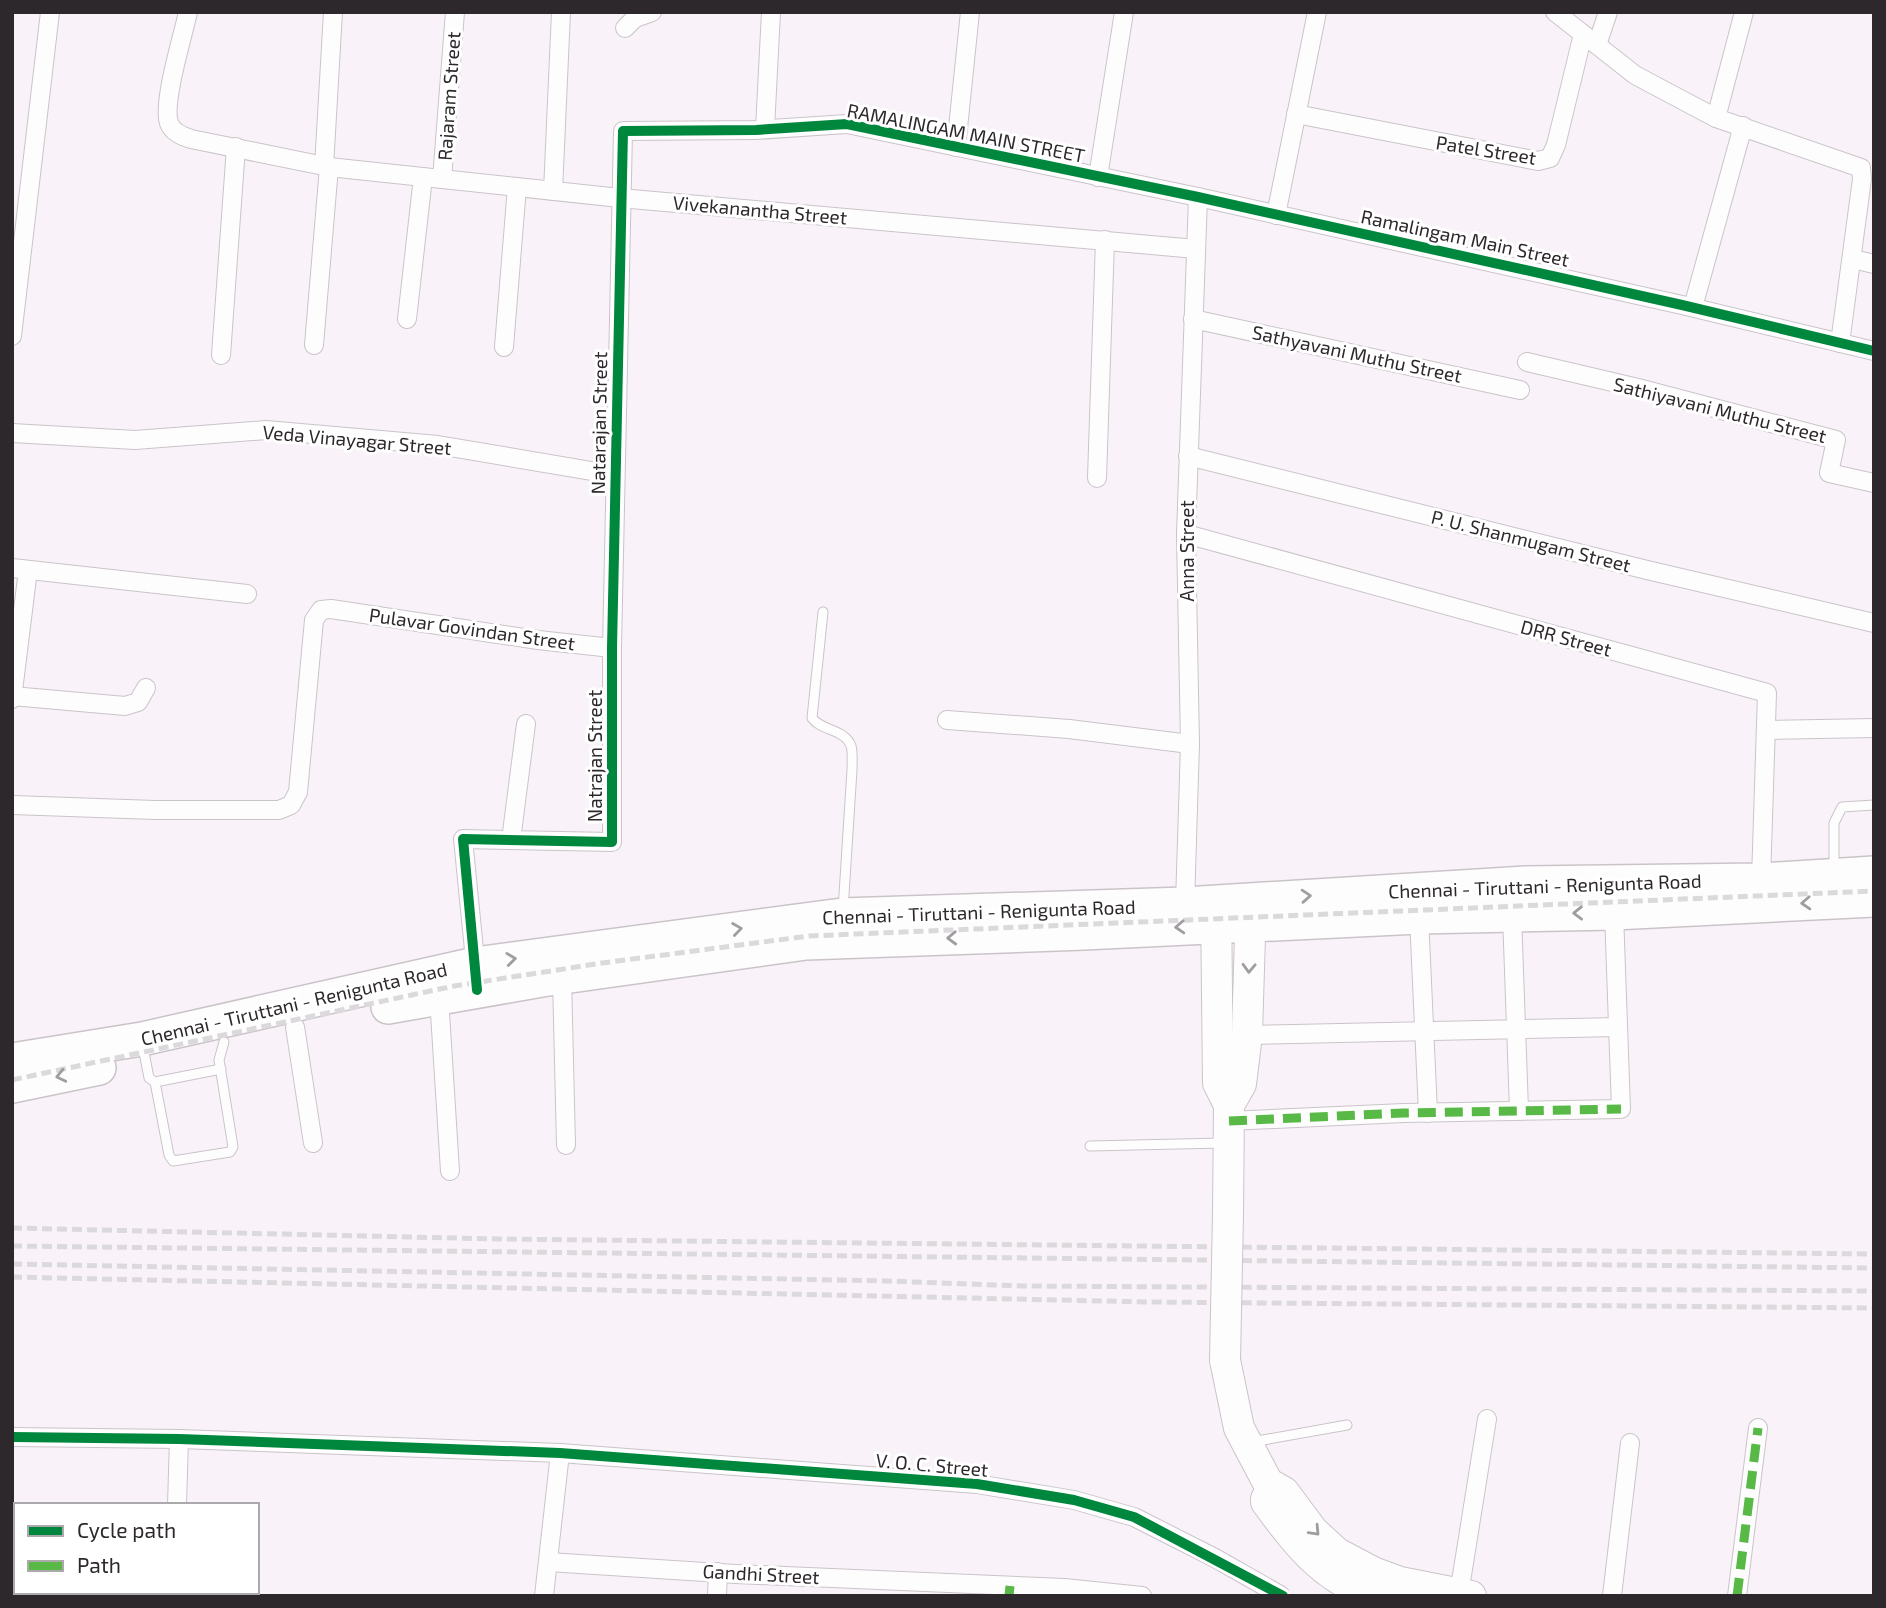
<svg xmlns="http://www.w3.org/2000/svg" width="1886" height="1608" font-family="'Exo 2',sans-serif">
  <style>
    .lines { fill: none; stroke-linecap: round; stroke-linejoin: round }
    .lane-casing { stroke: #cac4c9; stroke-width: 11 }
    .street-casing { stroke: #cac4c9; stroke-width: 20 }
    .primary-casing { stroke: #cac4c9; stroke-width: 32 }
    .highway-casing { stroke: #cac4c9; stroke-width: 36 }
    .lane { stroke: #fefdfe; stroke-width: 9 }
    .street { stroke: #fefdfe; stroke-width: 18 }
    .primary { stroke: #fefdfe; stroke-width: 30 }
    .highway { stroke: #fefdfe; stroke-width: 33 }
    .rail { stroke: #dbd9db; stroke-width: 5; stroke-dasharray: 10 5; stroke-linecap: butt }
    .primary-bridge-casing { stroke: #cac4c9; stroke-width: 32; stroke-linecap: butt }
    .primary-bridge { stroke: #fefdfe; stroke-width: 30 }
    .quiet { stroke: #58b947; stroke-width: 9; stroke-dasharray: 18 9; stroke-linecap: butt }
    .cycleway-casing { stroke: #fff; stroke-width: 15 }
    .cycleway { stroke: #00873e; stroke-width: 10 }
    .oneway { stroke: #a09da0 }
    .labels { text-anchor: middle; stroke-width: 6; stroke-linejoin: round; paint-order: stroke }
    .street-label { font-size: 19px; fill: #2d282c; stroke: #fff }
  </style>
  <rect width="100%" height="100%" fill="#faf2f9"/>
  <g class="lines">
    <g class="lane-casing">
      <g id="lane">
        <path d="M823 612 812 718C821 731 845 729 851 746 853 752 852 763 852 770L843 910"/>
        <path d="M1834 870V823L1842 807 1874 805"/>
        <path d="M143 1047 149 1078 155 1082 221 1069"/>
        <path d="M155 1082 169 1155 173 1161 230 1152 233 1147 219 1060 224 1042"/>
        <path d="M1090 1146 1223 1143"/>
        <path d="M1252 1442 1347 1425"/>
      </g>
    </g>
    <g class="street-casing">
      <g id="street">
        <path d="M188 12C183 36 162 103 169 123 172 132 182 136 191 139L329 167 620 198 1196 249"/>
        <path d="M1555 12 1635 75 1716 118 1861 168 1862 179 1840 343"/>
        <path d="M625 28 635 18 652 12"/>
        <path d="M1597 45 1608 12"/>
        <path d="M1296 114 1538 161 1550 158 1556 145 1583 34"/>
        <path d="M1716 118 1744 12"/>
        <path d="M765 129 771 12"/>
        <path d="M956 147 970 12"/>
        <path d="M324 167 333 12"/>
        <path d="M1098 177 1124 12"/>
        <path d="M442 179 455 12"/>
        <path d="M553 191 561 12"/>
        <path d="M1276 215 1317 12"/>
        <path d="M1853 259 1874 264"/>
        <path d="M1693 307 1743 126"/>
        <path d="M407 319 423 177"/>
        <path d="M1193 319 1520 390"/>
        <path d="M12 336 50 12"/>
        <path d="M314 345 329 167"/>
        <path d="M504 347 517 187"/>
        <path d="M221 355 236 147"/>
        <path d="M1527 362 1638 388 1836 440 1829 473 1874 483"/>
        <path d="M12 433 135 440 266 430 438 445 615 475"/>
        <path d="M1188 456 1647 570 1874 623"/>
        <path d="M1097 478 1105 240"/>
        <path d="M1186 534 1767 693 1761 880"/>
        <path d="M12 568 247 594"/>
        <path d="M12 696 125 706 138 702 146 688"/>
        <path d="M12 699 28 570"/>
        <path d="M947 720 1069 729 1190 744"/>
        <path d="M1766 730 1874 728"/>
        <path d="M12 805 155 810H279L291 805 298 792 314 620 321 610 331 609 538 640 612 648"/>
        <path d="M511 840 526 724"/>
        <path d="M1185 904 1190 744 1186 534 1198 197"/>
        <path d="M1512 915 1519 1110"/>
        <path d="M1419 917 1428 1113"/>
        <path d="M476 970 463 839 612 842V648L623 131 756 130 847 124 1198 197 1682 305 1874 351"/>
        <path d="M562 977 566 1145"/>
        <path d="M439 997 450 1171"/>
        <path d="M295 1027 313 1143"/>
        <path d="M1247 1035 1618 1027"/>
        <path d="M1229 1121 1404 1113 1621 1109 1614 913"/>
        <path d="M12 1437 179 1439 560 1453 977 1484 1074 1500 1134 1517 1215 1558 1280 1595"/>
        <path d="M177 1505 179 1439"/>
        <path d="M548 1562 736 1574 1064 1588 1142 1596"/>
        <path d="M1459 1594 1487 1419"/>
        <path d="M174 1596 175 1592"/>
        <path d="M544 1596 560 1453"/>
        <path d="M717 1596 718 1572"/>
        <path d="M1612 1596 1630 1443"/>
        <path d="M1737 1596 1758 1428"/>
      </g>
    </g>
    <g class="primary-casing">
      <g id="primary">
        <path d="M1216 902 1218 1083 1229 1105 1228 1215"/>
        <path d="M1229 1105 1241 1084 1247 1035 1251 903"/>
        <path d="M1225 1360 1239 1428 1268 1483 1284 1492 1313 1531 1337 1553 1373 1572 1400 1582 1471 1596"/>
        <path d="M1266 1499V1502C1297 1544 1322 1578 1375 1596"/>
      </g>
    </g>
    <g class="highway-casing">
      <g id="highway">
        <path d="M388 1007 542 980 806 943 1084 933 1419 917 1614 913 1874 900"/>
        <path d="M12 1060 142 1039 475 964 842 915 1185 904 1526 883 1761 880 1874 873"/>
        <path d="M12 1086 99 1068"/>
      </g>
    </g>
    <use href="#lane" class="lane"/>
    <use href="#street" class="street"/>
    <use href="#primary" class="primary"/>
    <use href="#highway" class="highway"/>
    <g class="rail">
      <path d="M12 1080 454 986 602 963 809 936 1874 891"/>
      <path d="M12 1228 498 1239 1874 1254"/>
      <path d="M12 1246 1874 1268"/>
      <path d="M12 1264 887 1281 1023 1286 1874 1291"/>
      <path d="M12 1277 1149 1302 1874 1308"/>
    </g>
    <g class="primary-bridge-casing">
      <path id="primary-bridge" d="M1225 1360 1228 1215"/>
    </g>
    <use href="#primary-bridge" class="primary-bridge"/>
    <g class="quiet">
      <path d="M1229 1121 1404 1113 1621 1109"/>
      <path d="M1009 1596 1010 1586"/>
      <path d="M1737 1596 1758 1428"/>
    </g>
    <g class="cycleway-casing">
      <g id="cycleway">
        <path d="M477 990 463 839 612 842V648L623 131 756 130 847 124 1198 197 1682 305 1874 351"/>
        <path d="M12 1437 179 1439 560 1453 977 1484 1074 1500 1134 1517 1283 1596"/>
      </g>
    </g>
    <use href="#cycleway" class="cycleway"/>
  </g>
  <defs><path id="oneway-chevron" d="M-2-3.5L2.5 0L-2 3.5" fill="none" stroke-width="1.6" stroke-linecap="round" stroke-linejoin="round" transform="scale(1.75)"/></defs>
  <g class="oneway">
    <use href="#oneway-chevron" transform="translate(1306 896) rotate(-4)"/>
    <use href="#oneway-chevron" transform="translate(1806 903) rotate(177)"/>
    <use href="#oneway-chevron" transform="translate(1578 913) rotate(179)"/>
    <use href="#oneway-chevron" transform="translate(1180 927) rotate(177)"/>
    <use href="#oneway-chevron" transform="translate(737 929) rotate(-8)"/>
    <use href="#oneway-chevron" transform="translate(952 938) rotate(178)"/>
    <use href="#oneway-chevron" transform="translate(511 959) rotate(-7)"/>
    <use href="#oneway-chevron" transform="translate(1249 968) rotate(92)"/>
    <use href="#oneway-chevron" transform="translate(61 1076) rotate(167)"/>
    <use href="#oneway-chevron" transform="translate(1315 1531) rotate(47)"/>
  </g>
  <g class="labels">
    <g class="street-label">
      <text transform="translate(449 96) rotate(-86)" y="7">Rajaram Street</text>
      <text transform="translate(966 133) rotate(11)" y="7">RAMALINGAM MAIN STREET</text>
      <text transform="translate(1486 150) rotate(9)" y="7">Patel Street</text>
      <text transform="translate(760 210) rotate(5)" y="7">Vivekanantha Street</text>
      <text transform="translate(1465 238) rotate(12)" y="7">Ramalingam Main Street</text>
      <text transform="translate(1357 354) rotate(12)" y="7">Sathyavani Muthu Street</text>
      <text transform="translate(1720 410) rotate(14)" y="7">Sathiyavani Muthu Street</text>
      <text transform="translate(599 423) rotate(-89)" y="7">Natarajan Street</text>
      <text transform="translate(357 440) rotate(5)" y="7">Veda Vinayagar Street</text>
      <text transform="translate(1531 541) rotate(14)" y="7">P. U. Shanmugam Street</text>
      <text transform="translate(1187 551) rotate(-90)" y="7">Anna Street</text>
      <text transform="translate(472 629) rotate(8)" y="7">Pulavar Govindan Street</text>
      <text transform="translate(1566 638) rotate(15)" y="7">DRR Street</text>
      <text transform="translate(595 756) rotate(-90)" y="7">Natrajan Street</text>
      <text transform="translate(1545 886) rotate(-2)" y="7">Chennai - Tiruttani - Renigunta Road</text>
      <text transform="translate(979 912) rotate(-2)" y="7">Chennai - Tiruttani - Renigunta Road</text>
      <text transform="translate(294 1004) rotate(-13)" y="7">Chennai - Tiruttani - Renigunta Road</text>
      <text transform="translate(932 1465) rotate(5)" y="7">V. O. C. Street</text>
      <text transform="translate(761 1574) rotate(3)" y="7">Gandhi Street</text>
    </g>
  </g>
  <rect width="1886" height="1608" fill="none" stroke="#2d282c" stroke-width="28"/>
  <rect x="14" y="1503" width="245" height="91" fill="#ffffff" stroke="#aba9ab" stroke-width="2"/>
  <rect x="28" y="1526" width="35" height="10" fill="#00873e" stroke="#aba9ab" stroke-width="2"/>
  <text x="77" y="1538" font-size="21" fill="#2d282c">Cycle path</text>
  <rect x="28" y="1561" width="35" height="10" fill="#58b947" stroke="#aba9ab" stroke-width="2"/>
  <text x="77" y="1573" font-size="21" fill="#2d282c">Path</text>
</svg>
